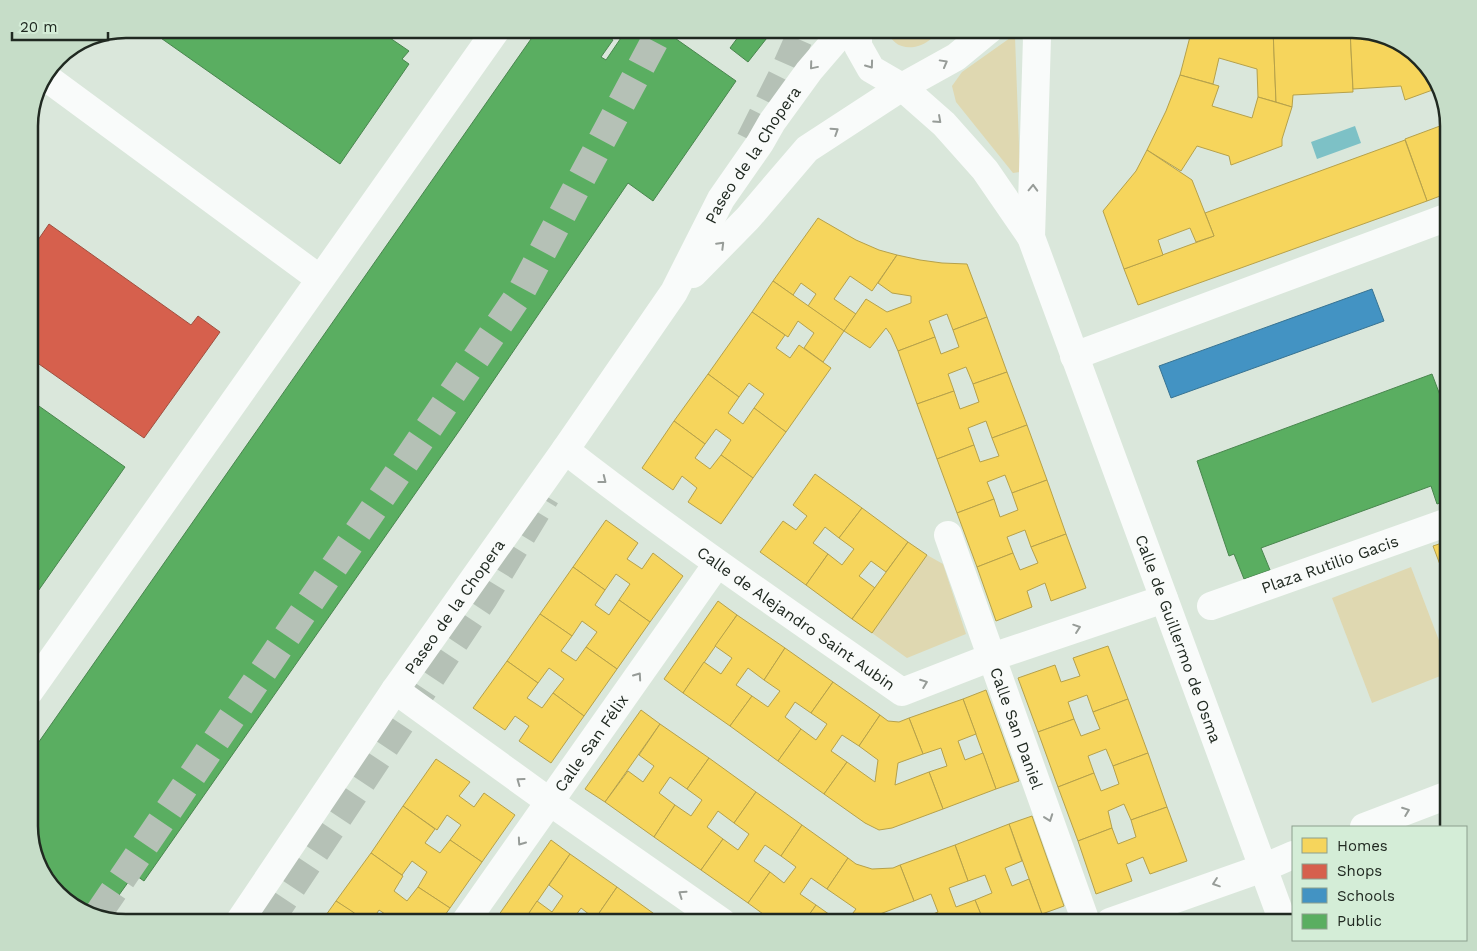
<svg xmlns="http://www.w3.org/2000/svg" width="1477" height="951" font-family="'Work Sans',sans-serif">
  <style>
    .green { fill: #dfd8b1 }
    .water { fill: #7dc1c6 }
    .homes { fill: #f6d55c; stroke: #b6a14a }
    .shops { fill: #d6604d; stroke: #9f5040 }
    .schools { fill: #4393c3; stroke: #387392 }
    .public { fill: #5aae61; stroke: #49864e }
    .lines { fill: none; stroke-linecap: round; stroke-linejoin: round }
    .highway-tunnel { stroke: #b5c1b6; stroke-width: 28; stroke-dasharray: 28 14; stroke-linecap: butt }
    .minor { stroke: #f9fbfa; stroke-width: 28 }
    .oneway { stroke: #979c98 }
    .labels { text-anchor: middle; stroke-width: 5; stroke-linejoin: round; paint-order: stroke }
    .street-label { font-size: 16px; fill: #202921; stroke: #d4edd7 }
    .rim { fill: none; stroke: #202921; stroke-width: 2.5 }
  </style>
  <rect width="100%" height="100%" fill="#dae7db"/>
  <g class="green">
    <path d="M888 29H943C936 34 929 42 921 45 906 51 890 45 888 29Z"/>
    <path d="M1015 37 1020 172 1013 173 956 102 952 86 962 72 1010 38Z"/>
    <path d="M927 555 943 564 966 634 907 658 872 633Z"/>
    <path d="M1411 567 1448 664V673L1372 703 1332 598Z"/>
  </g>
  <path class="water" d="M1355 126 1361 143 1317 159 1311 142Z"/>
  <g class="homes">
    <path d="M1192 29H1273L1276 102 1258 97 1257 69 1219 58 1213 84 1180 75Z"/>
    <path d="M1273 29H1350L1353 92 1293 95 1292 107 1276 102Z"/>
    <path d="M1350 29 1405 45 1435 77 1438 88 1405 100 1401 86 1353 89Z"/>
    <path d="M1180 75 1219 86 1212 106 1252 118 1258 97 1292 107 1282 139V146L1231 165 1229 156 1197 146 1181 171 1147 150 1166 111Z"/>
    <path d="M1448 123V193L1427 201 1405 139Z"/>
    <path d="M1405 140 1427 201 1138 305 1124 269 1214 236 1205 213Z"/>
    <path d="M1147 150 1192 180 1214 236 1196 242 1190 228 1158 240 1163 255 1124 269 1103 211 1136 171Z"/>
    <path d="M818 218 856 240 879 250 897 255 872 291 850 276 834 299 856 314 844 331 808 306 816 294 801 283 793 295 773 281Z"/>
    <path d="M897 255 920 260 942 263 967 264 987 317 953 330 947 314 929 321 935 337 898 351 891 335 886 328 870 348 844 331 866 299 887 312 911 303V296L892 293 878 283Z"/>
    <path d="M773 281 844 331 823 362 804 348 814 333 798 321 788 337 752 312Z"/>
    <path d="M752 312 785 335 776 348 790 358 799 345 831 368 786 432 754 408 764 394 749 383 739 397 708 374Z"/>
    <path d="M987 317 1007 372 973 384 966 367 948 374 954 391 917 404 898 351 935 337 941 354 959 347 953 330Z"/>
    <path d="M1007 372 1027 425 992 438 986 421 968 428 974 445 937 459 917 404 954 391 960 409 979 402 973 384Z"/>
    <path d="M708 374 739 397 728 413 743 424 754 408 786 432 753 478 721 455 731 440 716 429 705 444 674 421Z"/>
    <path d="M674 421 705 444 695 458 710 469 721 455 753 478 721 524 688 502 697 488 682 476 673 490 642 468Z"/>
    <path d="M1027 425 1047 480 1012 493 1005 475 987 482 994 499 957 513 937 459 974 445 980 462 999 456 992 438Z"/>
    <path d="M815 474 862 508 839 538 825 527 813 543 828 554 806 585 760 552 783 521 796 530 807 516 793 505Z"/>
    <path d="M1047 480 1066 534 1031 547 1025 530 1007 537 1013 553 977 567 957 513 994 499 1000 517 1018 510 1012 493Z"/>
    <path d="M862 508 908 542 886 572 871 561 859 576 875 588 852 619 806 585 828 554 842 565 854 549 839 538Z"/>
    <path d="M606 520 638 543 627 559 642 569 653 553 683 576 650 622 619 600 630 584 616 574 605 590 573 567Z"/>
    <path d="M1066 534 1086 588 1051 601 1045 583 1027 591 1032 607 996 621 977 567 1013 553 1020 570 1038 563 1031 547Z"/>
    <path d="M1448 541V586L1433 546Z"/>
    <path d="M908 542 927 555 872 633 852 619Z"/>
    <path d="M573 567 605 590 595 605 609 615 619 600 650 622 617 669 586 647 597 632 582 621 572 636 540 614Z"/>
    <path d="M718 601 737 615 683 693 664 679Z"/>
    <path d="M540 614 572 636 561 651 576 661 586 647 617 669 584 716 553 693 564 679 549 668 538 683 507 661Z"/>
    <path d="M737 615 785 648 764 680 748 668 736 685 752 696 730 726 683 693 704 662 721 674 732 658 715 646Z"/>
    <path d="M1108 646 1128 699 1093 712 1087 695 1068 702 1074 719 1038 732 1018 678 1055 665 1061 682 1080 676 1073 658Z"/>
    <path d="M785 648 833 682 811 713 795 702 785 717 801 729 778 761 730 726 752 696 768 707 780 691 764 680Z"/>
    <path d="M507 661 538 683 527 698 542 708 553 693 584 716 551 763 519 741 529 726 515 716 505 730 473 708Z"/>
    <path d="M833 682 880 715 859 746 842 735 831 751 847 762 824 794 778 761 801 729 816 740 827 724 811 713Z"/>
    <path d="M986 690 1019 781 996 789 963 699Z"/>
    <path d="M963 699 976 734 958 741 965 760 983 753 996 789 943 809 929 772 947 766 941 748 923 754 909 718Z"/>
    <path d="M1128 699 1148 753 1113 766 1106 749 1088 756 1094 773 1058 787 1038 732 1074 719 1081 736 1100 729 1093 712Z"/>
    <path d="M641 710 660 724 605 802 585 789Z"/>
    <path d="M880 715 888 721 899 722 909 718 923 754 898 763 895 785 929 772 943 809 892 828 879 830 865 823 824 794 847 762 875 782 878 760 859 746Z"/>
    <path d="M660 724 709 758 687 789 670 777 659 793 675 805 654 837 605 802 628 771 643 782 654 766 639 755Z"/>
    <path d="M1148 753 1167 807 1131 820 1124 804 1108 811 1112 828 1078 841 1058 787 1094 773 1101 791 1119 784 1113 766Z"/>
    <path d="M709 758 756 792 734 823 718 811 707 827 723 839 701 870 654 837 675 805 691 816 702 800 687 789Z"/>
    <path d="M436 759 470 782 459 796 474 807 484 793 515 815 482 862 450 840 461 825 447 815 437 830 403 806Z"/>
    <path d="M756 792 802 825 781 856 765 845 754 861 770 872 748 903 701 870 723 839 738 850 749 834 734 823Z"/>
    <path d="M403 806 435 829 425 843 440 853 450 840 482 862 450 908 418 887 427 872 412 861 402 875 371 853Z"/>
    <path d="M1167 807 1187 861 1150 874 1143 857 1126 864 1132 881 1096 894 1078 841 1112 828 1118 844 1136 837 1131 820Z"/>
    <path d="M1032 816 1064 906 1042 914 1009 824Z"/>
    <path d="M1009 824 1022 861 1005 868 1012 886 1029 879 1042 914 1020 922H984L975 900 992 893 985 875 968 881 955 845Z"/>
    <path d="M802 825 848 858 827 889 811 878 800 894 816 905 804 922H774L748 903 770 872 784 883 796 867 781 856Z"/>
    <path d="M551 840 570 854 523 922H501L496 919Z"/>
    <path d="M955 845 968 881 949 888 956 907 975 900 984 922H922L921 919 938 912 931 894 914 901 900 865Z"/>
    <path d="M371 853 403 876 394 891 407 901 418 887 450 908 440 922H392L394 920 379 910 371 922H367L336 901Z"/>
    <path d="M570 854 617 887 595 919 581 908 571 922H523L537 901 552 912 563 896 549 885Z"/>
    <path d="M848 858 856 864 872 869 893 868 900 865 914 901 880 914 884 922H846L856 909 827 889Z"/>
    <path d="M617 887 664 921 663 922H600L595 919Z"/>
    <path d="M336 901 350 910 367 922H321Z"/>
    <path d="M816 905 840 922H804Z"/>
  </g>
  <path class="shops" d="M49 224 191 325 198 316 220 332 144 438 29 357V253Z"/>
  <path class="schools" d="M1372 289 1384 321 1171 398 1159 366Z"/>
  <g class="public">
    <path d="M148 29H396L390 38 409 51 402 59 409 64 340 164Z"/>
    <path d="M538 29H603L604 31 602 34 613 40 601 57 606 60 627 29H662L736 81 653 201 628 183 459 431 144 881 134 874 104 916 72 906 42 874 29 832V756Z"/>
    <path d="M744 29H774L748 62 730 48Z"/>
    <path d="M1432 374 1443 403 1448 404V500L1437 504 1431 486 1261 548 1270 570 1244 579 1234 554 1229 556 1197 461Z"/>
    <path d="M29 399 125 467 29 604Z"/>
  </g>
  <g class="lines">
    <g class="highway-tunnel">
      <path d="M750 140 784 72 803 29"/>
      <path d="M98 914 521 292 661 29"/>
      <path d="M269 922 484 598 546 496"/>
    </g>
    <g class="minor">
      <path id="s1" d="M858 29V46L871 69 902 87 944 124 985 170 1031 237 1283 922"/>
      <path d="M47 78 320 279"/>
      <path d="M1031 237 1037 38 1034 29"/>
      <path d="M693 274 748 218 807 149 902 87 956 57 990 29"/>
      <path d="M1074 356 1448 217"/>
      <path id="s2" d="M565 450C674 535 789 613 902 692L992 657 1164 599"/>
      <path id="s3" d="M948 535 1086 922"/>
      <path id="s4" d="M1211 606 1448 522"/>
      <path d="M395 690 550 802 722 922"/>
      <path d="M29 692 497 29"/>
      <path d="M1364 827 1448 795"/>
      <path id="s5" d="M239 922 395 690 565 450 674 292 721 199 760 143 772 122 809 71 845 29"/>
      <path id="s6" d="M465 922 717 564"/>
      <path d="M1110 922 1263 868 1293 855"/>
    </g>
  </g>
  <defs><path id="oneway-chevron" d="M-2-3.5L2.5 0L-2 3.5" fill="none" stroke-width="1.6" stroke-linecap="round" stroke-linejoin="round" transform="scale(1.25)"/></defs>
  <g class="oneway">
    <use href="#oneway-chevron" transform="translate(944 63) rotate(-29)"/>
    <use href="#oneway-chevron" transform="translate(870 65) rotate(54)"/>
    <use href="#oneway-chevron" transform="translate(813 66) rotate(130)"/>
    <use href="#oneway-chevron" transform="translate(938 120) rotate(42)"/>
    <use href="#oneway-chevron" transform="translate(835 131) rotate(-33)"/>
    <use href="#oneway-chevron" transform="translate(1033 188) rotate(-88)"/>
    <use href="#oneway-chevron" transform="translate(721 245) rotate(-45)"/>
    <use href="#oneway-chevron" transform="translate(603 480) rotate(38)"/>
    <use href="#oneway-chevron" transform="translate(1077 628) rotate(-19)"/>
    <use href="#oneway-chevron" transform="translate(638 676) rotate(-55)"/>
    <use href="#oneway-chevron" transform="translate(924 683) rotate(-21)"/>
    <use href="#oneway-chevron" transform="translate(520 781) rotate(-144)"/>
    <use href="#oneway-chevron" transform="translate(1406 811) rotate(-21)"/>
    <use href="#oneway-chevron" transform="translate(1049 818) rotate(70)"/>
    <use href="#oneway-chevron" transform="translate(521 842) rotate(125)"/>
    <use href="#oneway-chevron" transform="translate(1216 883) rotate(161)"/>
    <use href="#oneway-chevron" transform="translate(682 894) rotate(-145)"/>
  </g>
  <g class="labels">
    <g class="street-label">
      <text dy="6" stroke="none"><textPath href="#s5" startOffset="924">Paseo de la Chopera</textPath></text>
      <text dy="6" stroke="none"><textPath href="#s4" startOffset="126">Plaza Rutilio Gacis</textPath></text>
      <text dy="6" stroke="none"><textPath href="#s5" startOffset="382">Paseo de la Chopera</textPath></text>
      <text dy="6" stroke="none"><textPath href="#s2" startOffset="286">Calle de Alejandro Saint Aubin</textPath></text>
      <text dy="6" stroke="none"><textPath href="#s1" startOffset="706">Calle de Guillermo de Osma</textPath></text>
      <text dy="6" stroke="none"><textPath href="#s3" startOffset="205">Calle San Daniel</textPath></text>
      <text dy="6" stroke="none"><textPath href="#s6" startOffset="219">Calle San Félix</textPath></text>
    </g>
  </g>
  <path d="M0 0H1477V951H0ZM126 38H1352A88 88 0 0 1 1440 126V826A88 88 0 0 1 1352 914H126A88 88 0 0 1 38 826V126A88 88 0 0 1 126 38Z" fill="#c6ddc8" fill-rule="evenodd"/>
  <path class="rim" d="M126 38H1352A88 88 0 0 1 1440 126V826A88 88 0 0 1 1352 914H126A88 88 0 0 1 38 826V126A88 88 0 0 1 126 38Z"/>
  <rect x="1292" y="826" width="175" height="115" fill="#d4edd7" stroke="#8c9f8e"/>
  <rect x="1302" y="838" width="25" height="15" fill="#f6d55c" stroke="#8c9f8e"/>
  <text x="1337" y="851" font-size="15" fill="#202921">Homes</text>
  <rect x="1302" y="864" width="25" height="15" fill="#d6604d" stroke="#8c9f8e"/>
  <text x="1337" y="876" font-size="15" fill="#202921">Shops</text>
  <rect x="1302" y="888" width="25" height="15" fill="#4393c3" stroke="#8c9f8e"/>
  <text x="1337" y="901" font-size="15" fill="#202921">Schools</text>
  <rect x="1302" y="914" width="25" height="15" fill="#5aae61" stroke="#8c9f8e"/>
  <text x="1337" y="926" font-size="15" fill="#202921">Public</text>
  <path d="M12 32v8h96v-8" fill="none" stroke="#202921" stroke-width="2.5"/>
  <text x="20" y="32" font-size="15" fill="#202921" stroke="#d4edd7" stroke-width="4" paint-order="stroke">20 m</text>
</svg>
